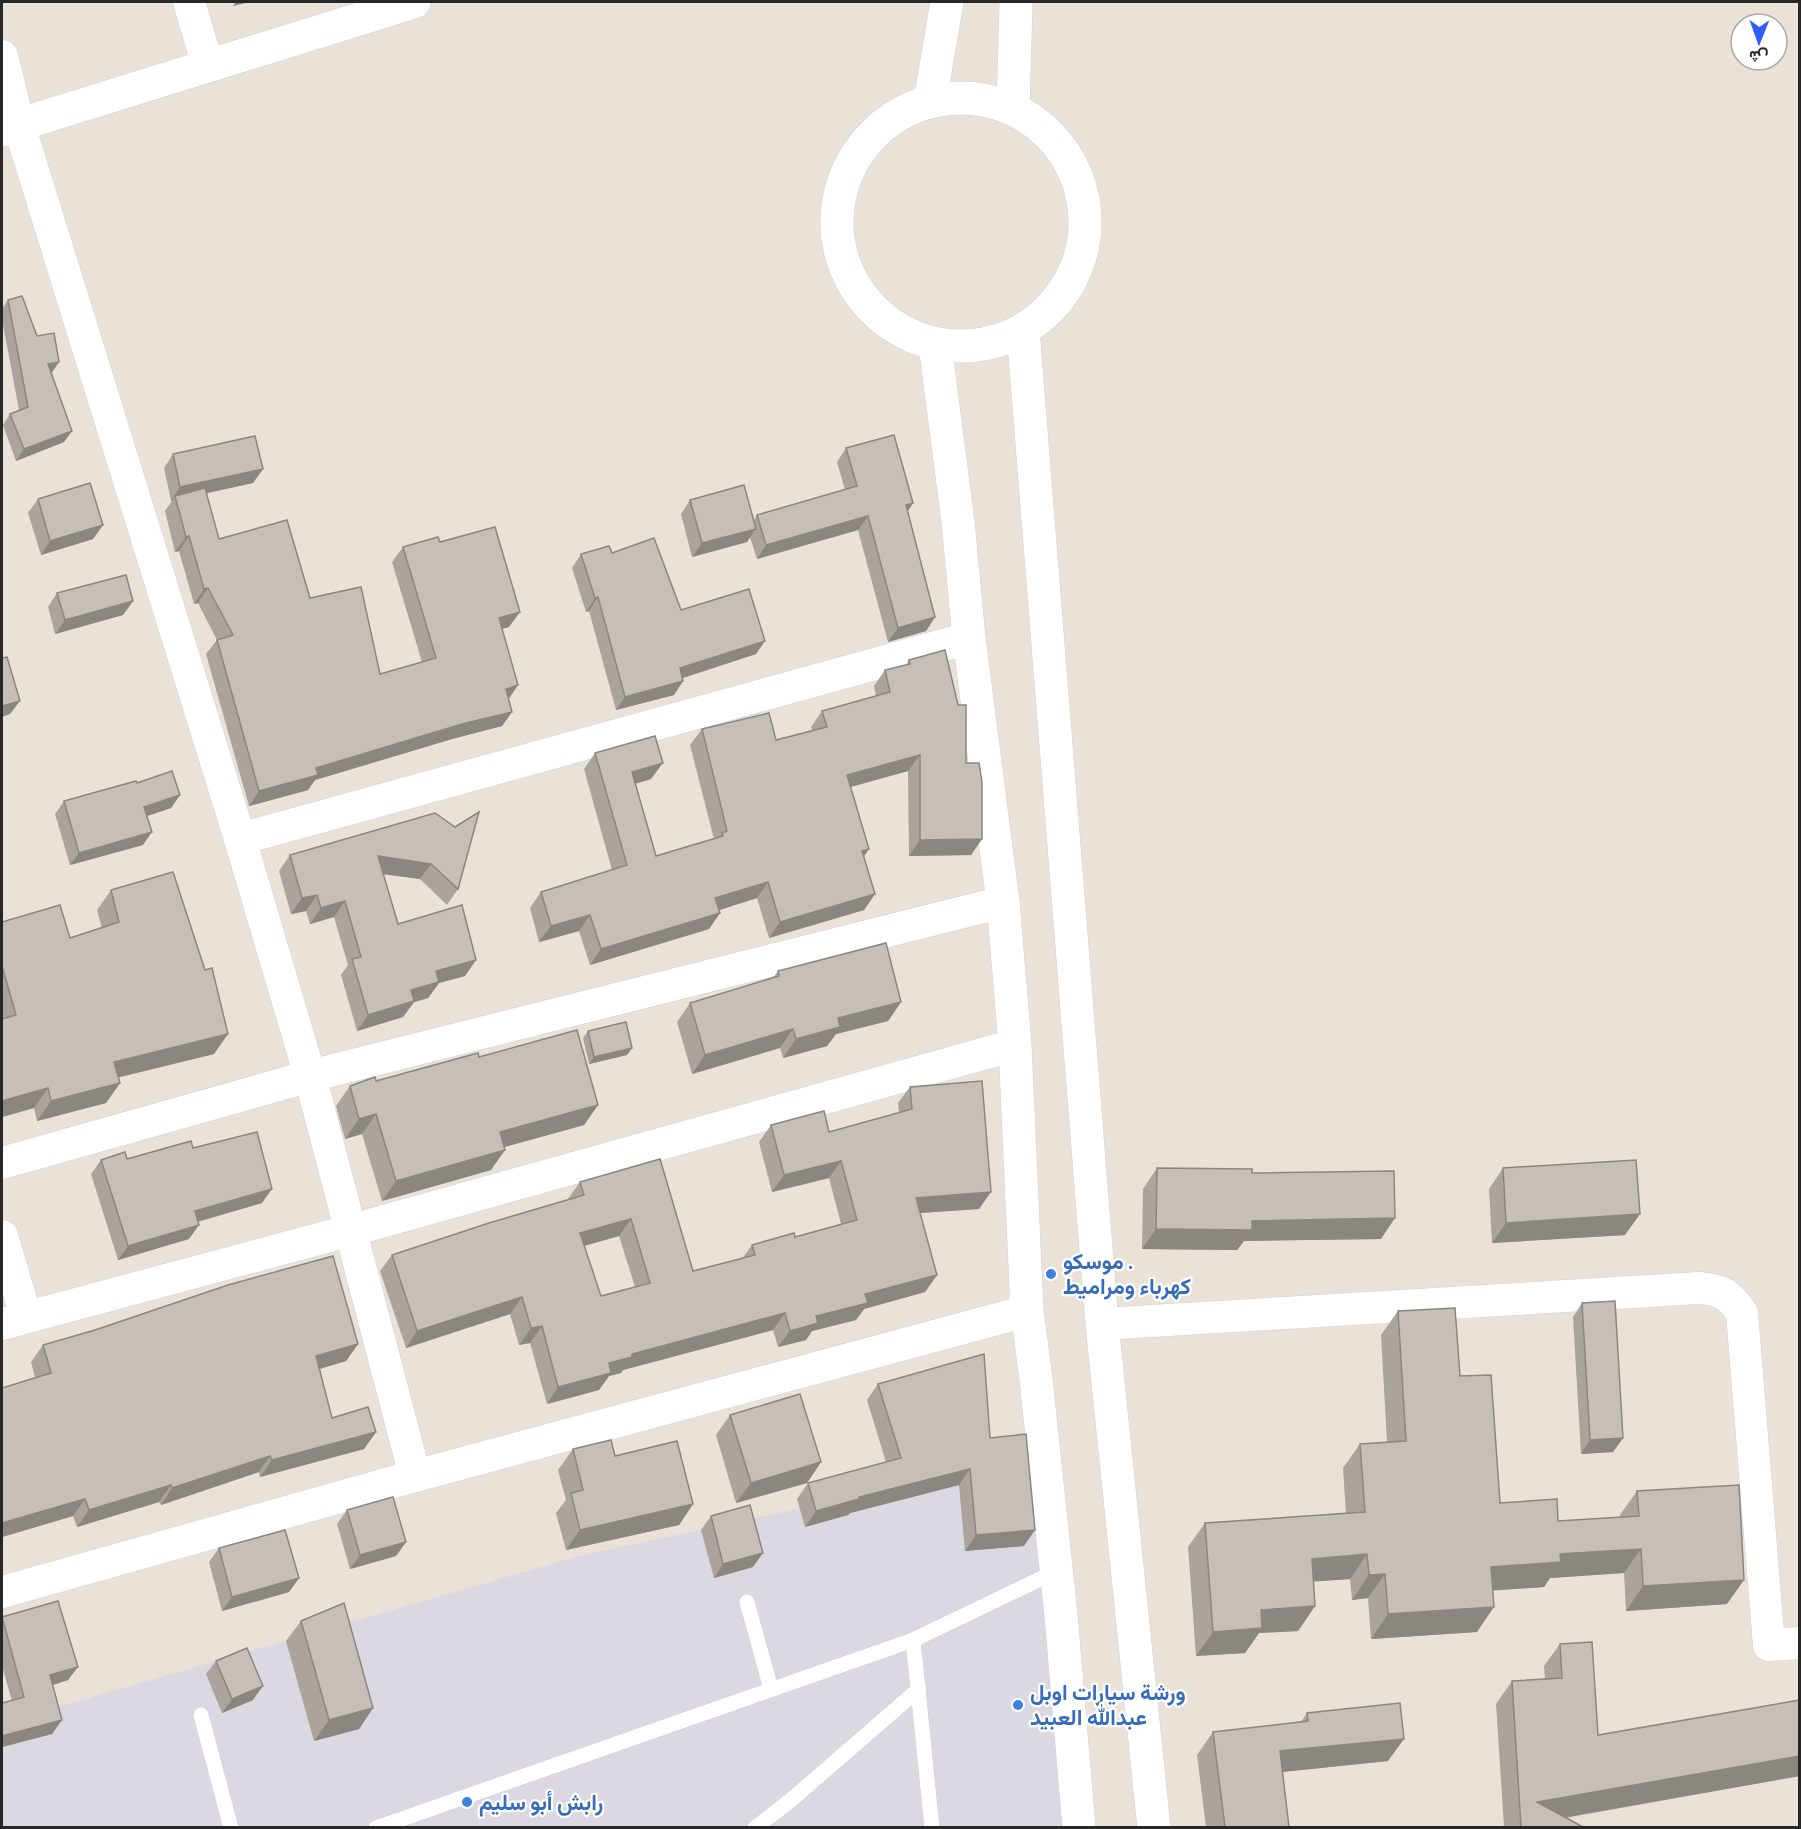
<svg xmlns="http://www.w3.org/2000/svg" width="1801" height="1829" font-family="'PT Sans Narrow',Vazirmatn,sans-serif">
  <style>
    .industrial { fill: #dbd8e2 }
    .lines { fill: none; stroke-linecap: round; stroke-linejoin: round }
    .service-casing { stroke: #ccd1e2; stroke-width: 16 }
    .minor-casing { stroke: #ccd1e2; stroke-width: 33 }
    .tertiary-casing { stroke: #ccd1e2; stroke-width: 34 }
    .service { stroke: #fff; stroke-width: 15 }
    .minor { stroke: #fff; stroke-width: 32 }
    .tertiary { stroke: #fff; stroke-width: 33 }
    .wall { fill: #aaa49d; fill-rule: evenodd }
    .shaded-wall { fill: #8b8680 }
    .building { fill: #c6bfb7; stroke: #8b8680; stroke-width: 1.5; fill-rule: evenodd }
    .shop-dot { fill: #3f7fe0; stroke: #fff; stroke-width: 2 }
    .labels { text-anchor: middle; stroke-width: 4.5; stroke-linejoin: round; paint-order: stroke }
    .shop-label { font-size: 22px; font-weight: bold; fill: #366cbe; stroke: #fff; text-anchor: start }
  </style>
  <rect width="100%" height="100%" fill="#ebe2d7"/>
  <path class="industrial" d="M1036 1458 1064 1827 2 1828V1723L579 1556Z"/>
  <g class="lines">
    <g class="service-casing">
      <g id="service">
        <path d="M747 1602 771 1689"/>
        <path d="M913 1640 932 1828"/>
        <path d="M201 1715 231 1828"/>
        <path d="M376 1828 913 1640 1057 1571"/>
        <path d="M755 1828 791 1800 919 1689"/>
      </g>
    </g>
    <g class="minor-casing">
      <g id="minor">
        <path d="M189 2 208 66"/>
        <path d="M2 56 19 125 240 839 310 1076 415 1476"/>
        <path d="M240 839 969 638"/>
        <path d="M2 1163 310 1076 1003 902"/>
        <path d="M2 1236 26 1317"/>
        <path d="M2 1324 352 1230 1015 1045"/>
        <path d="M1102 1324 1699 1288C1722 1290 1729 1294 1742 1313L1769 1645 1800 1643"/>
        <path d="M2 1592 415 1476 1027 1311"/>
      </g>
    </g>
    <g class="tertiary-casing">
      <g id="tertiary">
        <circle cx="961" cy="222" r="124"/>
        <path d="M930 101 947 2"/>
        <path d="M1013 108 1016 2"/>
        <path d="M2 130 414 2"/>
        <path d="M1023 330 1102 1324 1154 1828"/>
        <path d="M935 344 958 522 969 638 1003 902 1015 1045 1027 1311 1036 1379 1061 1615 1079 1828"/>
      </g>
    </g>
    <use href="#service" class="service"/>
    <use href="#minor" class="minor"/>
    <use href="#tertiary" class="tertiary"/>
  </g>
  <g class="wall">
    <path d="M8 300 51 374 64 442 16 461 3 425 10 414 19 410 2 319V309Z"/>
    <path d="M846 448 913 503 907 512 935 617 926 631 888 642 858 530 757 559 750 537 747 542 692 557 681 514 690 500 754 520 757 515 845 490 837 462Z"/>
    <path d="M173 454 263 469 253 483 206 493 219 539 310 598 380 674 422 662 392 562 403 547 440 542 509 627 502 629 518 685 508 699 512 712 502 726 452 739 315 780 308 790 249 806 206 654 217 640 198 603 194 604 179 551 175 552 165 511 172 501H171L164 468Z"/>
    <path d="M38 499 103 525 93 539 41 555 28 513Z"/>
    <path d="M612 553 681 610 756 654 683 678V681L674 695 616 710 589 611 586 612 572 568 581 554Z"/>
    <path d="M57 593 133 601 123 615 55 634 48 607Z"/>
    <path d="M909 660 966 763 982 839 971 855 909 856 908 771 850 787 864 856 875 894 864 910 769 938 757 898 719 910 720 913 709 929 590 965 579 931 539 942 530 908 541 892 612 870 584 769 595 753 651 779 635 784 656 856 714 839 690 745 702 729 776 740 812 730 811 727 822 711 876 696 874 686 885 670 906 665Z"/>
    <path d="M137 783 180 795 171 808 147 816 143 845 70 865 55 814 64 801Z"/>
    <path d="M435 813 458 889 447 905 420 879 383 874 398 924 465 976 439 983 428 998 414 1002 403 1017 357 1031 341 975 348 965 334 917 310 924 306 911 291 914 279 871 290 855Z"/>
    <path d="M111 890 214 1054 118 1077 120 1083 106 1103 37 1121 34 1108 2 1117V922L70 938 102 928 97 910Z"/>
    <path d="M778 971 901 1002 888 1021 836 1034 827 1046 783 1058 780 1048 692 1074 677 1022 690 1003 773 978Z"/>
    <path d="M588 1031 632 1048 627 1055 589 1064 583 1038Z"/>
    <path d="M479 1057 598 1105 584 1125 504 1147 491 1170 382 1201 362 1134 345 1139 336 1106 350 1086 376 1081Z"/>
    <path d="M910 1087 979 1209 920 1213 937 1275 925 1292 864 1309 856 1320 812 1331 806 1340 778 1347 773 1330 623 1370 621 1373 609 1376 599 1390 547 1404 530 1343 519 1345 510 1314 406 1348 380 1271 392 1255 569 1200 568 1199 580 1182 660 1159 693 1271 742 1259 752 1245 795 1237 841 1224 829 1178 772 1192 759 1142 771 1125 829 1132 899 1113 898 1103ZM619 1236 635 1287 601 1296 584 1246Z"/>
    <path d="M193 1148 262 1203 198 1222 189 1239 118 1260 91 1174 101 1160 127 1159Z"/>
    <path d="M1157 1168 1252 1173 1381 1239 1244 1241 1237 1250 1142 1249 1143 1189Z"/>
    <path d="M1503 1168 1625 1235 1492 1243 1489 1189Z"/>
    <path d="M1582 1303 1623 1438 1613 1452 1581 1454 1573 1317Z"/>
    <path d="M1398 1311 1460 1376 1500 1503 1558 1521 1620 1517V1515L1637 1491 1727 1604 1626 1611 1624 1573 1550 1578 1544 1587 1493 1590 1477 1632 1371 1639 1368 1598 1352 1600 1350 1579 1313 1581 1315 1606 1298 1631 1259 1633 1245 1653 1196 1656 1188 1547 1205 1523 1346 1514 1343 1468 1360 1444 1387 1442 1381 1335Z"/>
    <path d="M358 1344 346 1361 320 1369 332 1418 376 1432 364 1449 260 1477 259 1472 161 1505 159 1502 77 1527 73 1516 2 1537V1388L35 1377 31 1362 43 1345Z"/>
    <path d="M878 1384 990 1438 1024 1546 965 1551 959 1485 850 1513 848 1515 805 1527 797 1499 808 1483 886 1462 867 1400Z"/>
    <path d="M730 1415 821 1462 807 1483 736 1503 716 1435Z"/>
    <path d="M573 1449 615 1456 693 1504 679 1525 566 1550 556 1513 566 1500 558 1470Z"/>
    <path d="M347 1510 406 1542 396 1556 350 1569 337 1524Z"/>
    <path d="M711 1516 753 1567 714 1578 701 1530Z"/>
    <path d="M219 1548 299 1578 289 1592 222 1611 209 1562Z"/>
    <path d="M2 1619 68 1680 53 1685 52 1734 2 1747V1703L12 1701 2 1666Z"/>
    <path d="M301 1621 373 1708 359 1729 314 1741 286 1641Z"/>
    <path d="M1560 1644 1598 1735 1800 1776 1565 1818 1583 1827H1504L1496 1704 1512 1681 1545 1679 1544 1666Z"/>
    <path d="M216 1661 253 1700 222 1713 206 1674Z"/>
    <path d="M1307 1713 1388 1761 1282 1772 1289 1827H1206L1197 1755 1213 1732 1301 1722Z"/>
  </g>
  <g class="shaded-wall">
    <path d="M236 2H250L233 6Z"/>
    <path d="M59 362 51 374 48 364Z"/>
    <path d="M72 431 64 442 16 461 24 449Z"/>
    <path d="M263 469 253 483 176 500 175 496 172 501H171L180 487Z"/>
    <path d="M913 503 904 517 906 505Z"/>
    <path d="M868 516 858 530 757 559 766 545Z"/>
    <path d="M103 525 93 539 41 555 50 541Z"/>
    <path d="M756 529 747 542 692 557 702 543Z"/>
    <path d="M189 536 179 551 175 552 186 537Z"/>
    <path d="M208 588 198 603 194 604 204 589Z"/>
    <path d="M598 597 589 611 586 612 595 598Z"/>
    <path d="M133 601 123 615 55 634 65 620Z"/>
    <path d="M520 612 509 627 489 632 499 618Z"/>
    <path d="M935 617 926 631 888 642 898 628Z"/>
    <path d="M765 641 756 654 670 682 680 668Z"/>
    <path d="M683 681 674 695 616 710 625 697Z"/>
    <path d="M518 685 508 700 506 689Z"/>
    <path d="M20 701 10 714 2 717V706Z"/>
    <path d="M512 712 502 726 452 739 315 780 308 790 249 806 259 791 316 768 462 724Z"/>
    <path d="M920 755 908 771 836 791 847 775Z"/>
    <path d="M663 763 651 779 620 788 632 772Z"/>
    <path d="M180 795 171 808 135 820 144 807Z"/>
    <path d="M152 832 143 845 70 865 79 853Z"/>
    <path d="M982 839 971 855 909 856 920 840Z"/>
    <path d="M869 849 858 865 862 851Z"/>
    <path d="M378 856 431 864 420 879 367 872Z"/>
    <path d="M768 882 757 898 704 915 715 898Z"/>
    <path d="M875 894 864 910 769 938 780 922Z"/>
    <path d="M317 895 306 911 291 914 302 898Z"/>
    <path d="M345 901 334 917 310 924 321 908Z"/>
    <path d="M720 913 709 929 590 965 601 949Z"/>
    <path d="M590 915 579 931 539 942 551 926Z"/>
    <path d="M476 960 465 976 439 983 428 998 414 1002 403 1017 357 1031 368 1015 411 990 436 971Z"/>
    <path d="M901 1002 888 1021 836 1034 827 1046 783 1058 796 1039 838 1018Z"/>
    <path d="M793 1029 780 1048 692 1074 705 1055Z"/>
    <path d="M228 1034 214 1054 100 1082 114 1062Z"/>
    <path d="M632 1048 627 1055 589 1064 594 1057Z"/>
    <path d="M120 1083 106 1103 37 1121 51 1101Z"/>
    <path d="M48 1088 34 1108 2 1117V1101Z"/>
    <path d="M598 1105 584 1125 486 1152 500 1132Z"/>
    <path d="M376 1114 362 1134 345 1139 359 1119Z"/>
    <path d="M505 1150 491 1170 382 1201 396 1181Z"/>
    <path d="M841 1161 829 1178 772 1192 784 1175Z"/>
    <path d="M272 1189 262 1203 185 1225 195 1211Z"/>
    <path d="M991 1192 979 1209 904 1214 916 1198Z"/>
    <path d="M1640 1214 1625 1235 1492 1243 1506 1223Z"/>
    <path d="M1395 1218 1381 1239 1244 1241 1237 1250 1142 1249 1156 1229 1252 1221Z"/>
    <path d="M631 1219 619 1236 569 1250 580 1233Z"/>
    <path d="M199 1225 189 1239 118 1260 128 1246Z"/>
    <path d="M937 1275 925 1292 864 1309 856 1320 812 1331 806 1340 778 1347 790 1331 816 1316 865 1294Z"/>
    <path d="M522 1297 510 1314 406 1348 417 1331Z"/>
    <path d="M785 1313 773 1330 623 1370 621 1373 609 1376 599 1390 547 1404 558 1387 609 1363 632 1354Z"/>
    <path d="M542 1326 530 1343 519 1345 531 1328Z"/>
    <path d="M358 1344 346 1361 305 1373 316 1356Z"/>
    <path d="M376 1432 364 1449 260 1477 272 1460Z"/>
    <path d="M1623 1438 1613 1452 1581 1454 1590 1440Z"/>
    <path d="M270 1456 259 1472 161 1505 172 1488Z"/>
    <path d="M821 1462 807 1483 736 1503 751 1483Z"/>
    <path d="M970 1469 959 1485 850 1513 848 1515 805 1527 816 1511 859 1497Z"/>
    <path d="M171 1485 159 1502 77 1527 89 1510Z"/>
    <path d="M85 1499 73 1516 2 1537V1523Z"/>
    <path d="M693 1504 679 1525 566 1550 580 1530Z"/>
    <path d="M1035 1530 1024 1546 965 1551 976 1535Z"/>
    <path d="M406 1542 396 1556 350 1569 360 1555Z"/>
    <path d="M1641 1549 1624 1573 1550 1578 1544 1587 1474 1592 1491 1567 1560 1554Z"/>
    <path d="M763 1553 753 1567 714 1578 723 1564Z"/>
    <path d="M1367 1554 1350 1579 1295 1583 1312 1559Z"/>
    <path d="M1385 1574 1368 1598 1352 1600 1369 1575Z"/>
    <path d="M299 1578 289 1592 222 1611 232 1597Z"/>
    <path d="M1744 1580 1727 1604 1626 1611 1643 1586Z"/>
    <path d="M1315 1606 1298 1631 1259 1633 1245 1653 1196 1656 1213 1632 1261 1610Z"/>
    <path d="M1494 1607 1477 1632 1371 1639 1388 1614Z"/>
    <path d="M78 1667 68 1680 40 1689 50 1675Z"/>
    <path d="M263 1686 253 1700 222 1713 232 1699Z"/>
    <path d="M373 1708 359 1729 314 1741 329 1720Z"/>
    <path d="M62 1720 52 1734 2 1747V1736Z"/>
    <path d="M1404 1739 1388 1761 1264 1774 1280 1751Z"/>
    <path d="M1800 1756V1776L1521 1825 1537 1802Z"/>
  </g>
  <g class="building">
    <path d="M22 296 37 336 54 333 59 362 48 364 72 431 24 449 10 414 28 407 8 300Z"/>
    <path d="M894 435 913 503 906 505 935 617 898 628 868 516 766 545 757 515 857 486 846 448Z"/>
    <path d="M255 436 263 469 180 487 173 454Z"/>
    <path d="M90 483 103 525 50 541 38 499Z"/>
    <path d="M744 485 756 529 702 543 690 500Z"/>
    <path d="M205 488 219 539 287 520 310 598 361 587 380 674 436 658 403 547 438 537 440 542 495 527 520 612 499 618 518 685 506 689 512 712 462 724 316 768 318 775 259 791 217 640 233 635 208 588 204 589 189 536 186 537 175 496Z"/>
    <path d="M654 538 681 610 749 589 765 641 680 668 683 681 625 697 598 597 595 598 581 554 609 546 612 553Z"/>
    <path d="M126 575 133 601 65 620 57 593Z"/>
    <path d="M945 650 958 705H966V763H979L982 782V839L920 840V755L847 775 869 849 862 851 875 894 780 922 768 882 715 898 720 913 601 949 590 915 551 926 541 892 627 865 595 753 655 736 663 763 632 772 656 856 723 836 722 833 727 831 702 729 769 713 776 740 827 727 822 711 890 692 885 670 910 664 909 660Z"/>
    <path d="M7 657 20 701 2 706V658Z"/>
    <path d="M172 771 180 795 144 807 152 832 79 853 64 801 136 781 137 783Z"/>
    <path d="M479 812 458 889 431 864 378 856 398 924 462 905 476 960 436 971 439 982 411 990 414 1001 368 1015 352 959 361 957 345 901 321 908 317 895 302 898 290 855 435 813 455 827Z"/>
    <path d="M173 872 205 970 212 968 228 1034 114 1062 120 1083 51 1101 48 1088 2 1101V1019L16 1015 2 966V922L60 905 70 938 119 922 111 890Z"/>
    <path d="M886 943 901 1002 838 1018 840 1027 796 1039 793 1029 705 1055 690 1003 779 976 778 971Z"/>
    <path d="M626 1022 632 1048 594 1057 588 1031Z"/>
    <path d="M577 1030 598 1105 500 1132 505 1150 396 1181 376 1114 359 1119 350 1086 375 1077 376 1081 478 1053 479 1057Z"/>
    <path d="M982 1081 991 1192 916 1198 937 1275 865 1294 868 1303 816 1316 818 1323 790 1331 785 1313 632 1354V1357L609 1363 611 1373 558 1387 542 1326 531 1328 522 1297 417 1331 392 1255 489 1223 584 1195 580 1182 660 1159 693 1271 755 1255 752 1245 794 1233 795 1237 857 1220 841 1161 784 1175 771 1125 824 1111 829 1132 912 1109 910 1087ZM631 1219 650 1283 601 1296 580 1233Z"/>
    <path d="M257 1132 272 1189 195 1211 199 1225 128 1246 101 1160 125 1152 127 1159 191 1141 193 1148Z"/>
    <path d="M1636 1160 1640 1214 1506 1223 1503 1168Z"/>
    <path d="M1157 1168 1252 1169V1173L1394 1171 1395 1218 1252 1221V1230L1156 1229Z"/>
    <path d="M333 1256 358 1344 316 1356 332 1418 368 1407 376 1432 272 1460 270 1456 172 1488 171 1485 89 1510 85 1499 2 1523V1388L51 1373 43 1345 95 1330 228 1285Z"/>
    <path d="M1615 1301 1623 1438 1590 1440 1582 1303Z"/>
    <path d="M1455 1308 1460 1376 1491 1375 1500 1503 1557 1499 1558 1521 1639 1516 1637 1491 1739 1485 1744 1580 1643 1586 1641 1549 1560 1554 1561 1562 1491 1567 1494 1607 1388 1614 1385 1574 1369 1575 1367 1554 1312 1559 1315 1606 1261 1610 1262 1628 1213 1632 1205 1523 1365 1512 1360 1444 1406 1441 1398 1311Z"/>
    <path d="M984 1354 990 1438 1026 1434 1035 1530 976 1535 970 1469 859 1497V1499L816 1511 808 1483 901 1458 878 1384Z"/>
    <path d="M800 1394 821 1462 751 1483 730 1415Z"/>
    <path d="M611 1440 615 1456 677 1441 693 1504 580 1530 571 1493 583 1490 573 1449Z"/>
    <path d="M393 1497 406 1542 360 1555 347 1510Z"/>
    <path d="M750 1505 763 1553 723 1564 711 1516Z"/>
    <path d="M285 1530 299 1578 232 1597 219 1548Z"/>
    <path d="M58 1601 78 1667 50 1675 62 1720 2 1736V1703L24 1697 2 1617Z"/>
    <path d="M344 1603 373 1708 329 1720 301 1621Z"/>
    <path d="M1592 1642 1598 1735 1800 1700V1756L1537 1802 1583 1827H1521L1512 1681 1562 1678 1560 1644Z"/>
    <path d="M247 1648 263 1686 232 1699 216 1661Z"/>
    <path d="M1400 1703 1404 1739 1280 1751 1289 1827H1225L1213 1732 1308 1721 1307 1713Z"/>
  </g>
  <g class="shop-dot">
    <circle cx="1051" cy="1274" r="6"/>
    <circle cx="1018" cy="1705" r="6"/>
    <circle cx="467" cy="1802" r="6"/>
  </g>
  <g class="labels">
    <g class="shop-label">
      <text x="1063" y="1269">موسكو .<tspan x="1063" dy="25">كهرباء ومراميط</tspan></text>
      <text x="1030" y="1700">ورشة سيارات اوبل<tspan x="1030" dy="25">عبدالله العبيد</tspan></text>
      <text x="479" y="1810">رابش أبو سليم</text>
    </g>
  </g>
  <rect width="1801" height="1829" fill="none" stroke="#272727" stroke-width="6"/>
  <g transform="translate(1759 42) rotate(181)"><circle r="28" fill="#ffffff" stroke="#a9a9a9" stroke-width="1.5"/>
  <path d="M0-4.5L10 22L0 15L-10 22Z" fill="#305cff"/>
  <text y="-9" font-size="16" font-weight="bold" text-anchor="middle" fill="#272727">ش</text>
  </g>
</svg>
